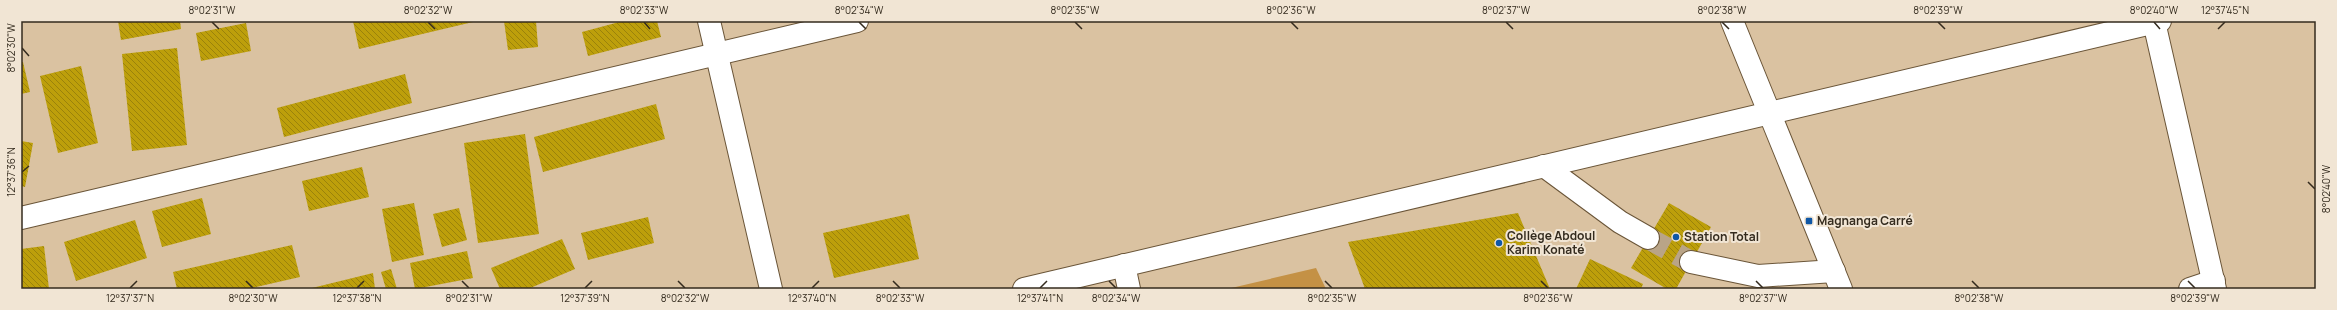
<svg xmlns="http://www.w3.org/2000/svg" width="2337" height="310" font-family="Manrope,sans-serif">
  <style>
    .pitch { fill: #c49145 }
    .building { fill: url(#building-back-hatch) }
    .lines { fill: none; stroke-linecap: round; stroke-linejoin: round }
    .minor-tunnel { stroke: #b9a487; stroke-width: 22; stroke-dasharray: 22 11; stroke-linecap: butt }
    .minor-casing { stroke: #6a5538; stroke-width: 24 }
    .minor { stroke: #fff; stroke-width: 22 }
    .ticks { fill: none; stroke: #342b1e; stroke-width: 1.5 }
    .poi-dot { fill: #0f57a6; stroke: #f1e5d4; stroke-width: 1.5 }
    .labels { text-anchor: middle; stroke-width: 4; stroke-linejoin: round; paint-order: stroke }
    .poi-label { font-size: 12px; font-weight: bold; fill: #342b1e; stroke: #f1e5d4; text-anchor: start }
    .neatline { fill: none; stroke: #342b1e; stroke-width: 1.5 }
    .ticks-label { font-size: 10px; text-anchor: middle; fill: #342b1e }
  </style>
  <defs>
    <pattern id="building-back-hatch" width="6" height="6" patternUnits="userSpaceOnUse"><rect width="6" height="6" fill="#bd9f0b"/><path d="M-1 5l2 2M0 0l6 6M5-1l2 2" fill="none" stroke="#9a820b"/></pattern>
  </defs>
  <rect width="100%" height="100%" fill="#dac2a1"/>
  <path class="pitch" d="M1316 268 1326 289H1227Z"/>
  <g class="building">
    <path d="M118 21H180L181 29 121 40Z"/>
    <path d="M353 21H473V22L359 49Z"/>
    <path d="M504 21H536L538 47 508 50Z"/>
    <path d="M623 21H657L661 37 588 56 582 32Z"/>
    <path d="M246 23 251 51 201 61 196 33Z"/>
    <path d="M177 48 187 145 132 151 122 54Z"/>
    <path d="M21 62H23L30 92 21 94Z"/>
    <path d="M81 66 98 143 58 153 40 76Z"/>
    <path d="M405 74 412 103 284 137 277 108Z"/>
    <path d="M656 104 665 139 543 172 534 137Z"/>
    <path d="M525 134 539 234 478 243 464 143Z"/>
    <path d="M21 141 33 143 25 187 21 186Z"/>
    <path d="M362 167 369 197 309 211 302 181Z"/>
    <path d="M202 198 211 234 162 247 152 211Z"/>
    <path d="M414 203 424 255 392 262 382 209Z"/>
    <path d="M1669 203 1711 227 1676 289H1667L1631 268Z"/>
    <path d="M459 208 467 240 442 247 433 214Z"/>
    <path d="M1518 213 1550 289H1365L1348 242Z"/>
    <path d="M909 214 919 259 834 278 823 233Z"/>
    <path d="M648 217 654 243 588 260 581 233Z"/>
    <path d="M135 220 147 258 76 281 64 242Z"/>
    <path d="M562 239 575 269 528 289H500L491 268Z"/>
    <path d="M292 245 300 277 248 289H177L173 272Z"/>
    <path d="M44 246 49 289H21V249Z"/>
    <path d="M467 251 473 278 415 289 410 263Z"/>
    <path d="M1590 259 1643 284 1641 289H1576Z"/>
    <path d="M391 269 397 289H386L381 272Z"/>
    <path d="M373 273 375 289H312V288Z"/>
  </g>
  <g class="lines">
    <path class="minor-tunnel" d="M1648 238 1691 262"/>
    <g class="minor-casing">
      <g id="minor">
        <path d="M709 21 771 289"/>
        <path d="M1732 21 1841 289"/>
        <path d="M2154 22 2215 289"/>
        <path d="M1544 166 1620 222 1648 238"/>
        <path d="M21 218 857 21"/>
        <path d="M1691 262 1758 276 1834 271"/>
        <path d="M1124 265 1129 289"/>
        <path d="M1024 289 2160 21"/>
        <path d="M2190 289 2214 281"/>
      </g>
    </g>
    <use href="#minor" class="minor"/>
  </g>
  <path class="ticks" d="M212 22 219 29M428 22 435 29M644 22 650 29M859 22 866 29M1075 22 1082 29M1291 22 1298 29M1506 22 1513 29M1722 22 1729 29M1938 22 1945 29M2154 22 2160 29M2218 29 2225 22M22 48 29 56M22 172 29 166M2308 182 2315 189M246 281 253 288M462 281 469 288M678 281 685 288M893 281 900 288M1109 281 1116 288M1325 281 1332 288M1541 281 1548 288M1756 281 1763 288M1972 281 1979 288M2188 281 2195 288M130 288 137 281M357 288 364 281M585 288 592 281M812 288 819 281M1040 288 1047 281"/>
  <g class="poi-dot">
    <rect x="1805" y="217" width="8" height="8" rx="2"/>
    <circle cx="1676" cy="237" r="4"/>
    <circle cx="1499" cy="243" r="4"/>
  </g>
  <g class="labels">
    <g class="poi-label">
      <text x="1817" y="225">Magnanga Carré</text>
      <text x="1507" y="240">Collège Abdoul<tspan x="1507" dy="14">Karim Konaté</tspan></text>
      <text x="1684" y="241">Station Total</text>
    </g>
  </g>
  <rect width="2337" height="310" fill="none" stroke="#f1e5d4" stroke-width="44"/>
  <rect x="22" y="22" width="2293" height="266" class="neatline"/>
  <g class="ticks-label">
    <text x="212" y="14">8°02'31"W</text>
    <text x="428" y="14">8°02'32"W</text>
    <text x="644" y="14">8°02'33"W</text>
    <text x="859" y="14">8°02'34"W</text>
    <text x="1075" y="14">8°02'35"W</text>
    <text x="1291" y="14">8°02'36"W</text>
    <text x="1506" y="14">8°02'37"W</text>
    <text x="1722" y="14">8°02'38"W</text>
    <text x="1938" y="14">8°02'39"W</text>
    <text x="2154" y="14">8°02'40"W</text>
    <text x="2225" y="14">12°37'45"N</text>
    <text transform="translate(11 48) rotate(-90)" y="4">8°02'30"W</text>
    <text transform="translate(11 172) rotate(-90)" y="4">12°37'36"N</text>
    <text transform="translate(2326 189) rotate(-90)" y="4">8°02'40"W</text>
    <text x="130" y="302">12°37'37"N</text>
    <text x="253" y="302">8°02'30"W</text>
    <text x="357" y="302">12°37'38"N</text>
    <text x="469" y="302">8°02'31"W</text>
    <text x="585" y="302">12°37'39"N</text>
    <text x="685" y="302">8°02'32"W</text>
    <text x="812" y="302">12°37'40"N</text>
    <text x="900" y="302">8°02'33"W</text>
    <text x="1040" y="302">12°37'41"N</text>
    <text x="1116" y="302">8°02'34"W</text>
    <text x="1332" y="302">8°02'35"W</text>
    <text x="1548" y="302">8°02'36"W</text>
    <text x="1763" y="302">8°02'37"W</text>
    <text x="1979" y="302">8°02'38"W</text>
    <text x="2195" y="302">8°02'39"W</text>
  </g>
</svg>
